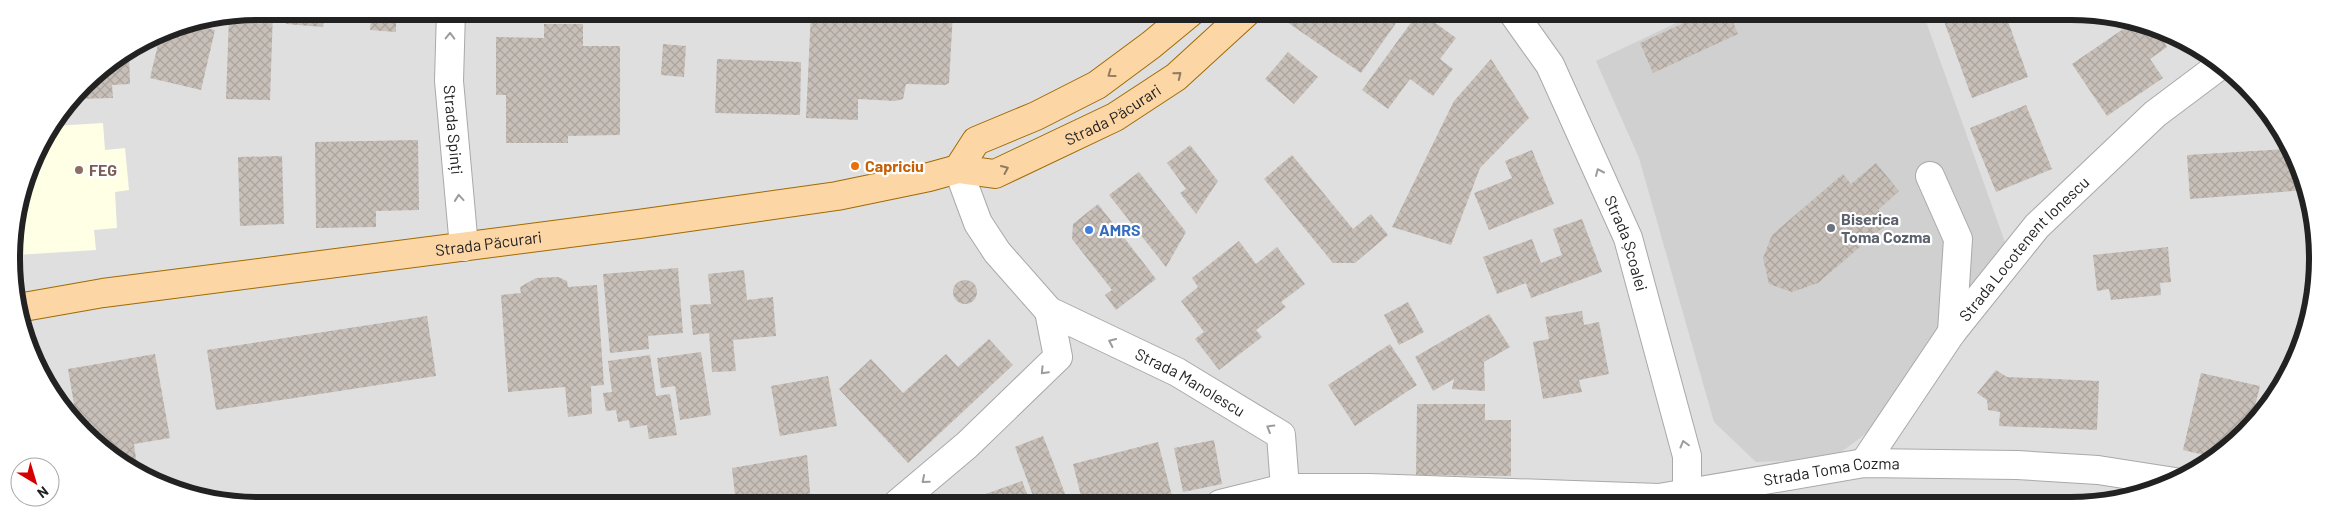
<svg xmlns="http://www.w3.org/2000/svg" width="2329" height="517" font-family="Barlow,sans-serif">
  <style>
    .residential { fill: #e0dfdf }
    .education { fill: #ffffe5 }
    .religious { fill: #d0d0d0 }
    .building { fill: url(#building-cross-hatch) }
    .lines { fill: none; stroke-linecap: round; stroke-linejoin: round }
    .minor-casing { stroke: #a9a9a9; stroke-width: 30 }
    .major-casing { stroke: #a06b00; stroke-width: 30 }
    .minor { stroke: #fff; stroke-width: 28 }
    .major { stroke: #fcd6a4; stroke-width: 28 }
    .oneway { stroke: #9c9c9c }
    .oneway2 { stroke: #8f7c63 }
    .food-dot { fill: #e8710a; stroke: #fff; stroke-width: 2 }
    .education-dot { fill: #8d6e63; stroke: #fff; stroke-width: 2 }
    .worship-dot { fill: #6b7280; stroke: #fff; stroke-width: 2 }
    .shop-dot { fill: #3f7fe0; stroke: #fff; stroke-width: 2 }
    .labels { text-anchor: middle; stroke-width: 4.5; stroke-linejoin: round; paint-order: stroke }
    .street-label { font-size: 16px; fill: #222; stroke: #fff }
    .food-label { font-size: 16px; font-weight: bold; fill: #c56008; stroke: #fff; text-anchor: start }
    .education-label { font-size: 16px; font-weight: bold; fill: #785e54; stroke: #fff; text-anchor: start }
    .worship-label { font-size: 16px; font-weight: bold; fill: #5b616d; stroke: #fff; text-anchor: start }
    .shop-label { font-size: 16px; font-weight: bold; fill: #366cbe; stroke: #fff; text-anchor: start }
    .rim { fill: none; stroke: #222; stroke-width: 6 }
  </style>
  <defs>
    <pattern id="building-cross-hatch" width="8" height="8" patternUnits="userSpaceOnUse" patternTransform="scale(1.25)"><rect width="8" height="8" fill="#c7bfb8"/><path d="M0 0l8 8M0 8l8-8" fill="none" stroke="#aba49e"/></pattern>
  </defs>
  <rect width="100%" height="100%" fill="#f2efe9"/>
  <path class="residential" d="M259 11 2103 13 2194 45 2267 108 2309 195 2316 291 2292 368 2245 434 2180 480 2102 504H226L135 473 63 409 20 323 12 242 37 149 95 73 164 30Z"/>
  <path class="education" d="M103 123 105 150 125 148 129 190 115 192 117 228 94 230 96 250 16 255 15 247H12V242L37 149 54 126Z"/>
  <path class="religious" d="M1697 13H1923L2016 273 1884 420 1832 459 1756 462 1714 422 1639 158 1596 61Z"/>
  <g class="building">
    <path d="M258 11H273L270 100 226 99 229 17Z"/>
    <path d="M287 11H325L323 27 286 24Z"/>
    <path d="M353 11H415V23L396 22V32L370 30 371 20 353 19Z"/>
    <path d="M811 12H953L949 83 945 85 906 84 903 99 895 101 858 99V120L806 118Z"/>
    <path d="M989 12H1001L994 18Z"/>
    <path d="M1100 12H1116L1106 20Z"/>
    <path d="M1285 12 1403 13 1361 73 1281 18Z"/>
    <path d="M1418 13H1422L1456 38 1440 59 1453 69 1433 96 1410 79 1388 109 1362 90Z"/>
    <path d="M1706 13H1729L1738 34 1653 73 1640 43Z"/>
    <path d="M1941 13H2005L2028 77 1972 98Z"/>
    <path d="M2132 23 2158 32 2167 47 2150 59 2163 78 2107 116 2072 64Z"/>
    <path d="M544 24H583V46H620V135L568 136V143H506V95H496V37L544 38Z"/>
    <path d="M192 25 215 30 201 90 150 78 161 32Z"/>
    <path d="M663 44 686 46 684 77 661 75Z"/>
    <path d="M129 52 130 84 112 85 113 98 76 99 95 73Z"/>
    <path d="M1288 52 1318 77 1294 104 1265 79Z"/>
    <path d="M717 59 801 62 800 115 715 113Z"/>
    <path d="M1491 59 1529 118 1480 168 1451 245 1392 227 1454 101Z"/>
    <path d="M2026 105 2052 169 1996 192 1970 128Z"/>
    <path d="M418 140 419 210 376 211V227L316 228 315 142Z"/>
    <path d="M1190 145 1218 181 1196 214 1180 193 1186 189 1167 163Z"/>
    <path d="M2287 149 2307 190 2190 199 2187 155Z"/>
    <path d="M1532 150 1554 204 1489 230 1474 193 1512 178 1505 161Z"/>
    <path d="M1292 155 1353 229 1371 214 1388 235 1355 263H1333L1264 179Z"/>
    <path d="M282 156 284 224 240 226 238 157Z"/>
    <path d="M1876 163 1899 191 1878 210 1889 222 1818 283 1792 292 1769 284 1763 258 1772 235 1843 174 1851 184Z"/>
    <path d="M1139 172 1186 232 1166 267 1109 195Z"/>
    <path d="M1098 204 1156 279 1116 310 1105 295 1112 290 1072 239 1073 224Z"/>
    <path d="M1582 219 1602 272 1531 298 1526 283 1497 294 1483 257 1532 239 1541 263 1562 255 1553 229Z"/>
    <path d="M1239 241 1256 264 1277 247 1305 284 1281 302 1286 307 1256 330 1262 337 1219 370 1195 339 1204 332 1181 301 1198 287 1192 278Z"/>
    <path d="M2168 247 2171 282 2160 283 2161 295 2111 300 2109 289 2097 291 2093 255Z"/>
    <path d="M678 268 683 333 648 336 649 349 610 353 603 274Z"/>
    <path d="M744 270 747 300 773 297 776 336 733 340 736 371 712 372 709 333 693 335 690 305 711 304 708 274Z"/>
    <path d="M558 277 567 281 568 287 597 285 604 385 591 386 592 414 568 417 565 387 508 392 501 295 521 293 520 287 536 278Z"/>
    <circle cx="965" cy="292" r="12"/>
    <path d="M1408 302 1424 332 1399 345 1384 315Z"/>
    <path d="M1582 311 1584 325 1599 322 1609 374 1579 380 1582 392 1543 399 1533 342 1549 339 1545 317Z"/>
    <path d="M1489 314 1510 347 1484 362 1485 391 1452 389 1454 379 1433 391 1415 357Z"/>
    <path d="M427 316 436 376 216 410 207 350Z"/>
    <path d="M989 339 1013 365 908 463 839 389 871 359 903 393 946 354 958 367Z"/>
    <path d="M1390 344 1417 385 1355 426 1328 385Z"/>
    <path d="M701 352 711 415 680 420 675 386 661 388 657 358Z"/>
    <path d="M155 354 170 438 134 444 138 473H136L77 422 68 369Z"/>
    <path d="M650 355 656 396 670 394 677 435 649 439 647 425 630 428 629 420 618 422 616 410 606 411 603 393 612 392 608 361Z"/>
    <path d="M1996 370 2007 377 2099 381 2097 430 1999 426 2000 412 1988 410 1987 400 1977 393Z"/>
    <path d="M2201 373 2260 386 2253 414 2258 415 2245 434 2213 457 2183 450Z"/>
    <path d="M828 376 837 426 780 436 771 386Z"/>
    <path d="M1417 404H1485V420H1511V476L1416 475Z"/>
    <path d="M1043 436 1069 504H1036L1015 447Z"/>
    <path d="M1214 440 1222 484 1183 492 1174 448Z"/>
    <path d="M1158 442 1172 496 1144 504H1083L1073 464Z"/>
    <path d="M807 455 811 504H736L732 468Z"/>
    <path d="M1022 481 1031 504H960V503Z"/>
    <path d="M2065 497 2066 504H2032V503Z"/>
  </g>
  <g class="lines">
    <g class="minor-casing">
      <g id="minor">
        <path id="s1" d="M451 11 449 81 464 247"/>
        <path id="s2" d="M1513 13 1550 65 1628 238 1687 456V492"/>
        <path id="s3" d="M958 169 978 223 997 252 1049 311 1177 372 1281 435 1285 488"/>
        <path d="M1930 176 1958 239 1952 332"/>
        <path id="s4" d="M1864 463 1952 332 2037 226 2155 114 2219 66"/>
        <path d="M897 504 967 445 1058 357 1049 311"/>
        <path id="s5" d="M1220 504 1285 488H1369L1659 498 1864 463 2017 465 2098 470 2175 482"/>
      </g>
    </g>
    <g class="major-casing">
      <g id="major">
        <path d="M958 169 976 141 1036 116 1097 85 1151 45 1191 12"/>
        <path id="s6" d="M18 308 103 293 639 224 837 196 929 177 958 169 995 174 1115 117 1176 77 1247 12"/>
      </g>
    </g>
    <use href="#minor" class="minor"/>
    <use href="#major" class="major"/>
  </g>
  <defs><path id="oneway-chevron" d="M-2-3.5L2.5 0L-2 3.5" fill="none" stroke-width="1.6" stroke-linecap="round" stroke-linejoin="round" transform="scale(1.25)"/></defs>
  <g class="oneway">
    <use href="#oneway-chevron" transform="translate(450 36) rotate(-89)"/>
    <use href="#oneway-chevron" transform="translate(1599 172) rotate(-114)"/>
    <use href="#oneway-chevron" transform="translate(459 198) rotate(-95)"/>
    <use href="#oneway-chevron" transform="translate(1112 342) rotate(-155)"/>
    <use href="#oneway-chevron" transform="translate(1044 371) rotate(134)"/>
    <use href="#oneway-chevron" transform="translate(1270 428) rotate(-149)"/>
    <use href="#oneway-chevron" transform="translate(1684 444) rotate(-105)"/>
    <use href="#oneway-chevron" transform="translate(925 480) rotate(140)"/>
  </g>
  <g class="oneway2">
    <use href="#oneway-chevron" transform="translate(1111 74) rotate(144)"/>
    <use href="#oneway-chevron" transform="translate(1178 75) rotate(-39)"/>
    <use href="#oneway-chevron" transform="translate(1005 169) rotate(-24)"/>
  </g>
  <circle class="food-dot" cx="855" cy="166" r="5"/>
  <circle class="education-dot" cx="79" cy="170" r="5"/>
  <circle class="worship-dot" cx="1831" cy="228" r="5"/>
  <circle class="shop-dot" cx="1089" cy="230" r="5"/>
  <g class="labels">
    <g class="street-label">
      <text dy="6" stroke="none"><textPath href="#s6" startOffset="1120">Strada Păcurari</textPath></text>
      <text dy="6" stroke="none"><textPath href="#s1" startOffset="119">Strada Spinți</textPath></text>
      <text dy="6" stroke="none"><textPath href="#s6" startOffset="475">Strada Păcurari</textPath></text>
      <text dy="6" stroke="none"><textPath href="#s2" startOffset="258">Strada Școalei</textPath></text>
      <text dy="6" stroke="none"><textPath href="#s4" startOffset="268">Strada Locotenent Ionescu</textPath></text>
      <text dy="6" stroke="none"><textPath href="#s3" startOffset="329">Strada Manolescu</textPath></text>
      <text dy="6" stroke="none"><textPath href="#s5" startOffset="616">Strada Toma Cozma</textPath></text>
    </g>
    <g class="food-label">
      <text x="865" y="172">Capriciu</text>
    </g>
    <g class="education-label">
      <text x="89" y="176">FEG</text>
    </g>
    <g class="worship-label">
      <text x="1841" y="225">Biserica<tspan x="1841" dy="18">Toma Cozma</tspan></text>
    </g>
    <g class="shop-label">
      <text x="1099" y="236">AMRS</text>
    </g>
  </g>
  <path d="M0 0H2329V517H0ZM258 20H2071A238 238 0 0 1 2309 258V259A238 238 0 0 1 2071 497H258A238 238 0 0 1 20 259V258A238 238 0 0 1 258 20Z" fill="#fff" fill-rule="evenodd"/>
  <path class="rim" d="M258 20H2071A238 238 0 0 1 2309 258V259A238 238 0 0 1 2071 497H258A238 238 0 0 1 20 259V258A238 238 0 0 1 258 20Z"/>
  <g transform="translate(35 482) rotate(142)"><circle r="24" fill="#ffffff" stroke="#a7a7a7"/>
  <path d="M0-4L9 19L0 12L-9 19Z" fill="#d40000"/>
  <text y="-8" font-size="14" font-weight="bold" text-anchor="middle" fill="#222222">N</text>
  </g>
</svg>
